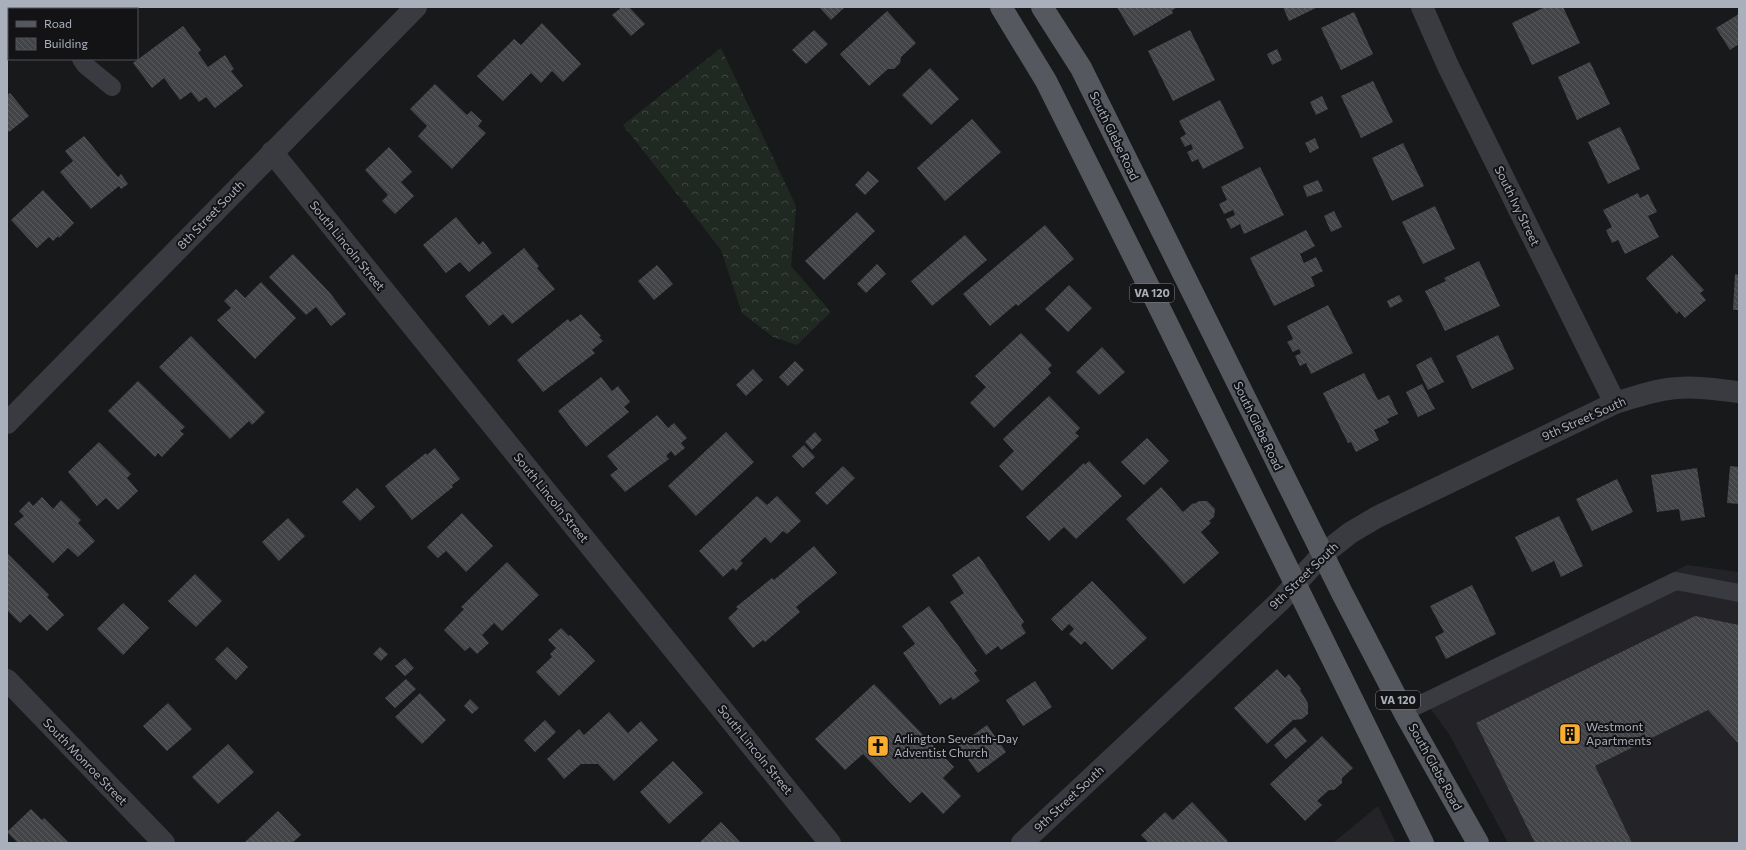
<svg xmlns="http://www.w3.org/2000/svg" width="1746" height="850" font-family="Commissioner,sans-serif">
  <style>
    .built { fill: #242428 }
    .forest { fill: url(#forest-crowns) }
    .building { fill: url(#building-back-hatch) }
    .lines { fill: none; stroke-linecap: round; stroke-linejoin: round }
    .lane { stroke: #393b40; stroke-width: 18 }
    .street { stroke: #393b40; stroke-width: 22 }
    .primary { stroke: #55585f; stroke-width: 22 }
    .labels { text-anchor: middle; stroke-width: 4; stroke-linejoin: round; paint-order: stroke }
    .shield { fill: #131316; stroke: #7d818a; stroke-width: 1 }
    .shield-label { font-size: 11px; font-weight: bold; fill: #aab0bb }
    .street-label { font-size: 12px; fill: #aab0bb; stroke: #131316 }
    .poi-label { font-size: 12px; fill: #aab0bb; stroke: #131316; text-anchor: start }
  </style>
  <defs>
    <pattern id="forest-crowns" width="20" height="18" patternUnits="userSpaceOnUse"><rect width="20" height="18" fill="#202921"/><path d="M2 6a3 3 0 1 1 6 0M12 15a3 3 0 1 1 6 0" fill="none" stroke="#3e463f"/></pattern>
    <pattern id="building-back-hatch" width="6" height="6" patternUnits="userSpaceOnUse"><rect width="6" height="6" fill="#424448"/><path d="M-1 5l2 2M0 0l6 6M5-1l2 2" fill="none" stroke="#5b5c60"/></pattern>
  </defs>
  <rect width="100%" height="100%" fill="#18191b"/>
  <g class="built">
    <path d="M1687 565 1739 572V843H1508L1449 734 1421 696Z"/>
    <path d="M1378 806 1396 843H1333Z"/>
  </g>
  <path class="forest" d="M721 48 796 206 791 266 831 312 797 345 773 337 742 313 721 250 623 125Z"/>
  <g class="building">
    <path d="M622 7H629L645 24 631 36 612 15Z"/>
    <path d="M819 7H845L831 20Z"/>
    <path d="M1117 7H1178L1172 10 1173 13 1134 36Z"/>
    <path d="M1283 7H1318L1289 21Z"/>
    <path d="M1545 7H1563L1580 43 1532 65 1512 23Z"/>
    <path d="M887 11 916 43 901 57 900 63 894 69H888L869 86 840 54Z"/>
    <path d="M1354 12 1373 54 1341 70 1321 28Z"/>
    <path d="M1739 14V44L1730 50 1716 28Z"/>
    <path d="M542 23 581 64 563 82 552 71 541 83 531 73 503 101 477 76 514 39 521 45Z"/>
    <path d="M183 26 201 50 198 53 208 67 225 55 234 69 231 71 243 86 215 108 206 97 199 102 191 92 180 100 164 78 152 88 133 63Z"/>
    <path d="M814 30 828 44 806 64 792 50Z"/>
    <path d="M1190 30 1215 80 1173 101 1148 51Z"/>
    <path d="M1277 49 1282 60 1272 65 1267 54Z"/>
    <path d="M1590 62 1610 104 1577 120 1558 77Z"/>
    <path d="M930 68 959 99 931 125 902 95Z"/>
    <path d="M1373 81 1393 122 1361 138 1341 96Z"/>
    <path d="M435 84 467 115 471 111 482 121 478 126 486 133 452 169 418 136 427 126 410 109Z"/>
    <path d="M10 93 29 116 9 132 7 129V95Z"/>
    <path d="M1322 96 1328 109 1316 115 1310 102Z"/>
    <path d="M1220 100 1244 148 1203 169 1198 159 1192 162 1187 152 1193 149 1191 144 1185 147 1180 138 1186 134 1179 121Z"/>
    <path d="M972 119 1001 152 945 201 917 168Z"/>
    <path d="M1620 127 1640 169 1608 184 1588 142Z"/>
    <path d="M84 136 118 177 121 174 128 184 121 189 119 186 91 209 60 172 73 161 65 151Z"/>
    <path d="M1315 138 1319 148 1310 153 1305 143Z"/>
    <path d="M1403 143 1424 186 1392 201 1372 158Z"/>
    <path d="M389 147 412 172 401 182 414 196 395 214 382 201 388 195 365 170Z"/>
    <path d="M1260 167 1284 215 1244 234 1240 224 1231 229 1226 219 1235 215 1233 210 1224 214 1219 204 1227 200 1221 187Z"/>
    <path d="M868 171 879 181 865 195 855 185Z"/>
    <path d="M1318 180 1323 191 1307 197 1303 186Z"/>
    <path d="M43 190 74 223 59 238 58 236 53 241 49 237 37 248 11 220Z"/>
    <path d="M1638 193 1640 198 1648 194 1657 212 1648 216 1659 237 1625 254 1618 240 1612 243 1606 230 1612 227 1603 210Z"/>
    <path d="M1435 206 1455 249 1423 264 1402 222Z"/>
    <path d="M1334 211 1342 227 1331 232 1324 216Z"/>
    <path d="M857 212 875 231 824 280 805 261Z"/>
    <path d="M456 217 479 245 483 241 492 253 469 272 460 262 446 273 423 245Z"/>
    <path d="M1045 225 1074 259 1018 306 1016 304 990 326 963 294Z"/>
    <path d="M1306 230 1315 246 1300 254 1304 263 1316 257 1323 271 1311 277 1315 286 1274 306 1250 258Z"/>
    <path d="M965 235 987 260 932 306 911 281Z"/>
    <path d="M524 248 539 266 537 268 555 289 512 324 503 314 489 326 465 296Z"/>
    <path d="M293 254 330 293 346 314 331 326 316 307 306 315 269 277Z"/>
    <path d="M1672 255 1704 290 1700 293 1706 300 1685 318 1679 311 1677 314 1646 278Z"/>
    <path d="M1479 261 1500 306 1445 331 1425 291 1446 281 1444 278Z"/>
    <path d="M877 264 886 274 866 293 857 284Z"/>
    <path d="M657 265 673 284 654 300 638 281Z"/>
    <path d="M1735 274 1739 275V310H1733Z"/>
    <path d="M261 282 296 318 255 359 217 320 231 308 224 301 236 289 245 298Z"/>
    <path d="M1069 285 1092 308 1068 332 1045 309Z"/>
    <path d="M1399 295 1403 301 1390 308 1387 301Z"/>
    <path d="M1328 305 1353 353 1311 374 1306 363 1300 366 1295 356 1301 353 1299 349 1293 352 1287 342 1293 339 1287 326Z"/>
    <path d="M581 314 601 336 599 337 603 341 592 350 595 353 543 392 517 360 568 319 570 322Z"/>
    <path d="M1021 333 1052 365 1048 369 1051 373 994 428 970 403 986 387 975 376Z"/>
    <path d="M1498 335 1514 369 1472 389 1456 356Z"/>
    <path d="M191 336 265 412 252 425 249 421 230 439 159 367Z"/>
    <path d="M1102 347 1125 372 1099 395 1076 372Z"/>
    <path d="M1431 357 1444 382 1428 390 1416 365Z"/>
    <path d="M795 361 804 370 788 386 779 377Z"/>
    <path d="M753 369 763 380 746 396 736 385Z"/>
    <path d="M1364 373 1378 400 1389 395 1398 414 1387 419 1389 423 1374 430 1379 440 1356 452 1351 442 1348 443 1323 393Z"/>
    <path d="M601 377 612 391 618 386 630 402 624 407 629 412 586 447 558 411Z"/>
    <path d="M138 381 185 427 180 431 184 434 162 457 158 453 155 457 108 411Z"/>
    <path d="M1422 384 1435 409 1418 417 1406 392Z"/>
    <path d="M1049 396 1080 428 1075 433 1079 436 1022 491 999 466 1014 451 1003 439Z"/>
    <path d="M657 415 668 428 674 423 687 438 681 443 685 448 675 456 671 451 666 456 669 459 625 492 610 475 618 469 607 456Z"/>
    <path d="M726 432 754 462 696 516 668 486Z"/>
    <path d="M815 432 822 440 812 450 805 442Z"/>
    <path d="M1147 438 1169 461 1144 485 1121 462Z"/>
    <path d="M99 442 131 474 127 478 138 491 118 510 106 498 97 506 68 472Z"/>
    <path d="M804 445 815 457 803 468 792 456Z"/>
    <path d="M435 448 460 479 452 485 453 487 412 520 385 486 426 453 427 455Z"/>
    <path d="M1089 461 1122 496 1076 539 1064 527 1049 541 1026 517 1084 463 1085 465Z"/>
    <path d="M843 466 855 478 827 505 815 493Z"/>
    <path d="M1730 466 1739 467V504L1727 503Z"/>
    <path d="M1697 468 1705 517 1681 521 1679 509 1657 512 1651 475Z"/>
    <path d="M1617 479 1633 512 1592 531 1576 499Z"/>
    <path d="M1161 487 1183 512 1193 503 1194 504 1199 501H1207L1215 509 1214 517 1209 521 1211 523 1201 532 1219 553 1184 584 1126 519Z"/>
    <path d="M357 488 375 507 360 521 342 502Z"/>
    <path d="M757 496 767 505 777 496 801 521 787 534 783 531 771 543 765 537 740 561 743 563 736 571 733 568 723 577 699 551Z"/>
    <path d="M42 497 53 509 61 500 81 520 78 523 95 541 78 557 68 548 53 563 14 524 24 516 19 511 29 501 33 506Z"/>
    <path d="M462 513 493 546 466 572 446 551 438 558 427 547Z"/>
    <path d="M1559 516 1583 566 1561 577 1554 561 1532 572 1515 537Z"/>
    <path d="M288 518 305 536 279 561 262 542Z"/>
    <path d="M814 546 837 573 796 607 800 612 765 642 763 640 753 648 728 618 738 609 736 607 772 578 774 580Z"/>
    <path d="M7 553 49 595 47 597 64 615 47 631 30 614 20 623 7 610Z"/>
    <path d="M979 556 1024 622 1021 625 1026 633 1001 650 998 646 986 655 950 602 964 593 952 575Z"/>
    <path d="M507 562 539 595 502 631 494 623 482 635 489 643 477 654 470 647 465 651 444 630 464 609 461 607Z"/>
    <path d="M195 574 222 601 196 627 168 601Z"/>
    <path d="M1092 581 1147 638 1112 670 1085 641 1081 645 1069 634 1074 629 1069 624 1062 631 1051 619Z"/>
    <path d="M1472 585 1496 634 1446 659 1435 637 1444 632 1430 606Z"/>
    <path d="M123 603 149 628 123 655 97 629Z"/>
    <path d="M929 606 977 671 974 673 980 681 953 700 951 697 940 705 903 653 915 644 902 626Z"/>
    <path d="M1695 616 1739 625V744L1708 710 1595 766 1632 843H1535L1476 723Z"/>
    <path d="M561 628 569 636 570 635 595 661 559 696 536 672 552 657 550 654 556 648 548 640Z"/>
    <path d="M227 647 248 667 236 680 215 659Z"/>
    <path d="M380 647 388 654 381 661 373 654Z"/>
    <path d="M405 658 414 668 405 676 395 666Z"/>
    <path d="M1277 669 1285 678 1289 674 1301 689 1300 690 1308 703V714L1302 719 1293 720 1267 744 1234 708Z"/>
    <path d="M406 679 416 689 395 708 385 698Z"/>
    <path d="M1035 681 1052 707 1023 726 1006 700Z"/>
    <path d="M874 684 954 767 943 778 961 796 943 814 922 792 910 803 863 754 845 770 815 739Z"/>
    <path d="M420 693 446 720 422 744 395 717Z"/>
    <path d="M470 699 479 708 472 714 464 706Z"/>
    <path d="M168 703 192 729 167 751 143 726Z"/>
    <path d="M609 712 628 733 641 721 658 740 614 781 598 764H581L564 779 547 759 579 729 584 735Z"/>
    <path d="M545 720 556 732 535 752 524 740Z"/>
    <path d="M987 725 1006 752 978 773 958 746Z"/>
    <path d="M1295 727 1307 741 1286 759 1274 745Z"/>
    <path d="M1322 736 1353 768 1342 778V783L1334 790H1329L1317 801 1322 805 1305 821 1270 784Z"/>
    <path d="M228 744 254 772 218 804 192 777Z"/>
    <path d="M673 761 703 793 669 824 640 792Z"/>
    <path d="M1192 802 1228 841 1226 843H1149L1141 835 1165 812 1173 820Z"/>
    <path d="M31 809 42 820 44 818 69 843H18L7 832Z"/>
    <path d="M278 811 301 835 292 843H244Z"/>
    <path d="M721 822 741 843H699Z"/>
  </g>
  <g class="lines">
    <g class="lane">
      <path d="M71 9V7"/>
      <path d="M81 59 85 65 112 87"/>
      <path d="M1404 712 1676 581 1739 593"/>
    </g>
    <g class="street">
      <path d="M1422 7 1448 66 1615 403"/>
      <path d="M272 152 830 843"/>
      <path d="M7 423 416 7"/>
      <path d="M7 680 164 843"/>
      <path d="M1022 843 1280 601 1322 555 1350 533 1377 517 1615 403C1636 397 1656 389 1678 388 1698 386 1719 390 1739 392"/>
    </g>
    <g class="primary">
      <path d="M1001 7 1046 81 1161 311 1423 843"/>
      <path d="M1042 7 1081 68 1342 593 1404 712 1478 843"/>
    </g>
  </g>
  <defs>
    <g id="building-square" transform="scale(1.15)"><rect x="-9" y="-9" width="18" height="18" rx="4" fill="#faae31" stroke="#131316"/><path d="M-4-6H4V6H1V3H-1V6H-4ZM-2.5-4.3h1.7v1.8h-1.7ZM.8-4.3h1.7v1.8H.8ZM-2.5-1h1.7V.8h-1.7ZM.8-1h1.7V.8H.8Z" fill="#111"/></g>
    <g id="church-square" transform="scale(1.15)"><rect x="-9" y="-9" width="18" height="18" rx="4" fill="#faae31" stroke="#131316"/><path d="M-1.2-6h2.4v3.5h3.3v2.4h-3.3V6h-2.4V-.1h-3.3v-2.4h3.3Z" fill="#111"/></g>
  </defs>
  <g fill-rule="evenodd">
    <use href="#building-square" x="1570" y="734"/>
    <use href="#church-square" x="878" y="746"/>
  </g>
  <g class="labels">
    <g class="shield">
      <rect x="1130" y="284" width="44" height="18" rx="3"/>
      <rect x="1376" y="691" width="44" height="18" rx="3"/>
    </g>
    <g class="shield-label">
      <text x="1152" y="297">VA 120</text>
      <text x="1398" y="704">VA 120</text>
    </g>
    <g class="street-label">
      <text transform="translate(1114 136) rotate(64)" y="4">South Glebe Road</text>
      <text transform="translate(1517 206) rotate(64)" y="4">South Ivy Street</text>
      <text transform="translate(211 215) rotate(-46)" y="4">8th Street South</text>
      <text transform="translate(347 246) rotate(51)" y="4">South Lincoln Street</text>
      <text transform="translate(1584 419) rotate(-24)" y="4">9th Street South</text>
      <text transform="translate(1258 426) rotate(64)" y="4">South Glebe Road</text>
      <text transform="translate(551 498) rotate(51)" y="4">South Lincoln Street</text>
      <text transform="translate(1304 576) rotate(-44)" y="4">9th Street South</text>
      <text transform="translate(755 750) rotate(51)" y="4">South Lincoln Street</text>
      <text transform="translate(85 762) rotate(46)" y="4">South Monroe Street</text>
      <text transform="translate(1435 767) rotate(61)" y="4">South Glebe Road</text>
      <text transform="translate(1069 799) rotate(-43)" y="4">9th Street South</text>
    </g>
    <g class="poi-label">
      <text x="1586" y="731">Westmont<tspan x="1586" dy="14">Apartments</tspan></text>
      <text x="894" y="743">Arlington Seventh-Day<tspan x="894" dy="14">Adventist Church</tspan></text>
    </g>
  </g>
  <rect width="1746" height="850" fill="none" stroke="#aab0bb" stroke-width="16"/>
  <rect x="8" y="8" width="130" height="52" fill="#131316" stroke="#4f5258"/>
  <rect x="16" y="21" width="20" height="6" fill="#55585f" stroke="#4f5258"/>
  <text x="44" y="28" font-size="12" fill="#aab0bb">Road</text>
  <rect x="16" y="38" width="20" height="12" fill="url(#building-back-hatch)" stroke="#4f5258"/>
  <text x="44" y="48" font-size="12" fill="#aab0bb">Building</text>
</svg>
